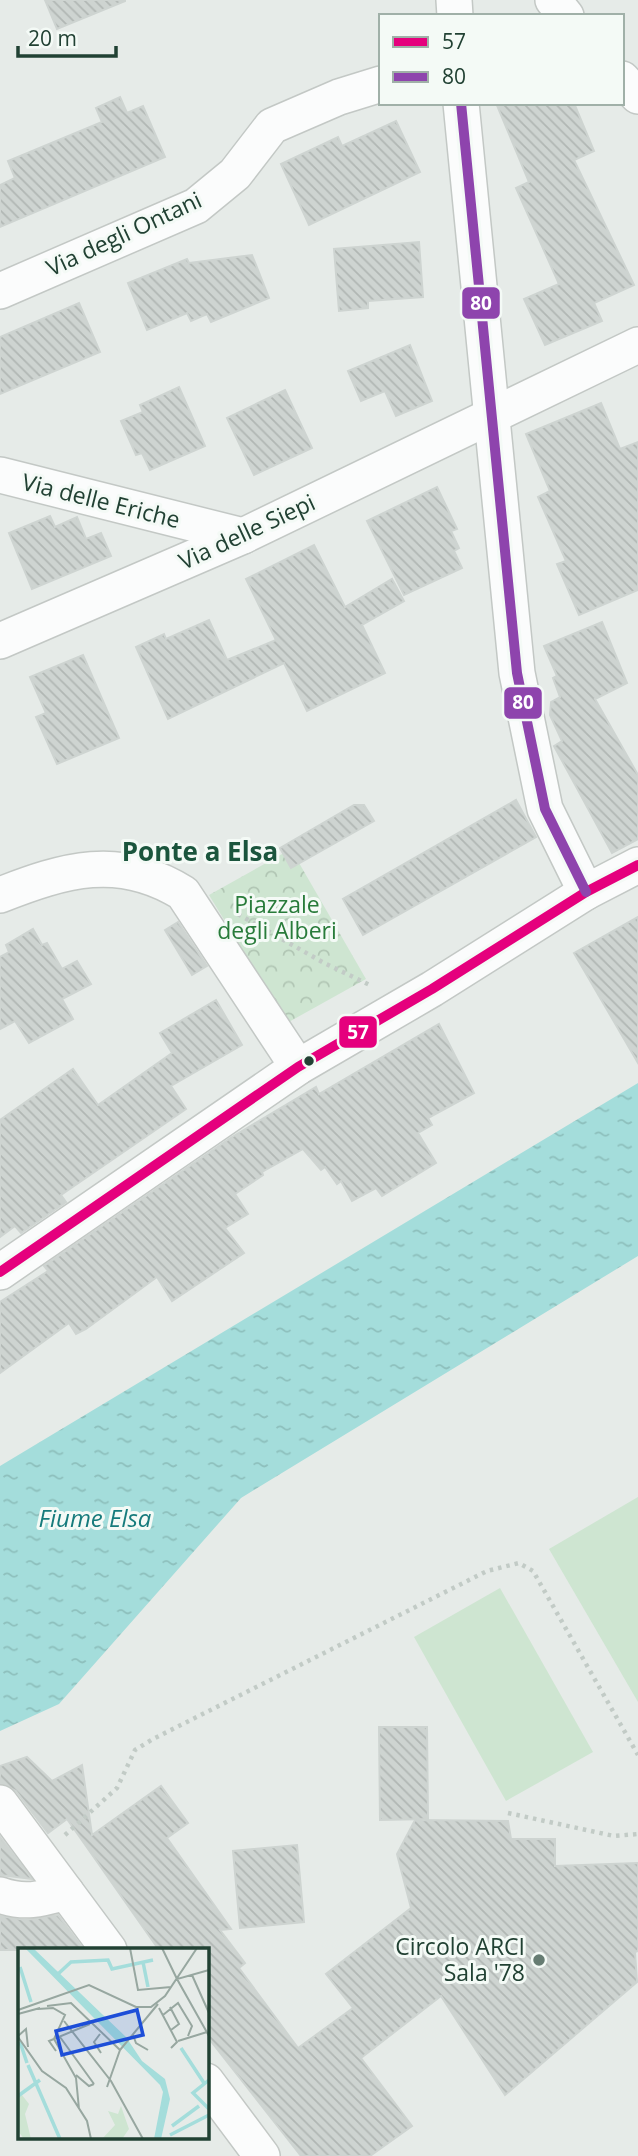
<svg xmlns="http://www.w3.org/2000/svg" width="638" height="2156" font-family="'Open Sans',sans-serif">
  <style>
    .park { fill: url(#park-crowns) }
    .pitch { fill: #cee5d1 }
    .water { fill: url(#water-ripples) }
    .building { fill: url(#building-back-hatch); stroke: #ced4d1; stroke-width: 2 }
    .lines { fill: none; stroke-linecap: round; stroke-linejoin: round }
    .minor-casing { stroke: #c3c8c5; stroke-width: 38 }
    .path { stroke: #c2cbc6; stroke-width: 4.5; stroke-dasharray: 3.5 5; stroke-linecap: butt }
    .minor { stroke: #fbfcfc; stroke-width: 35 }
    .bus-1-casing { stroke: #f4faf6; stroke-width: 16 }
    .bus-2-casing { stroke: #f4faf6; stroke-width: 16 }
    .bus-1 { stroke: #e5007d; stroke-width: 10 }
    .bus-2 { stroke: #8e44ad; stroke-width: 10 }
    .bus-dot { fill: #214133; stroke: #f4faf6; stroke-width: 2.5 }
    .poi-dot { fill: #667c72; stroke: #f4faf6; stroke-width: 2.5 }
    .labels { text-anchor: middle; stroke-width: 6; stroke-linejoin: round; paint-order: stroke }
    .street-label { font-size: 23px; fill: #214133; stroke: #f4faf6 }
    .park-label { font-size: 23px; fill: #287b3a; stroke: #f4faf6 }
    .poi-label { font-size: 23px; fill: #214133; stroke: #f4faf6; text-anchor: end }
    .water-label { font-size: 24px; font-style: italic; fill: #167b7c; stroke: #f4faf6 }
    .quarter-label { font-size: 26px; font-weight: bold; fill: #1b553d; stroke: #f4faf6 }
    .inset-river { fill: none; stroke: #a4dddb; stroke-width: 3.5 }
    .inset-road { fill: none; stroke: #97a7a0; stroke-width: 2 }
    .view { fill: #1d4ed8; fill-opacity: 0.15; stroke: #1d4ed8; stroke-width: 3.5 }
    .inset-edge { fill: none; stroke: #214133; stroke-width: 3.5 }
    .line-badge { stroke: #f4faf6; stroke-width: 2.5 }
    .badge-label { font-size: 19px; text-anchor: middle; font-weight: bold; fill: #fff }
  </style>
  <defs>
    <pattern id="park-crowns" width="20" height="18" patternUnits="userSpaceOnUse" patternTransform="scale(1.75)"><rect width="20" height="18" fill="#cee5d1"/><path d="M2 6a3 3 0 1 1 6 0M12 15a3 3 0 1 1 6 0" fill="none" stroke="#b1c6b4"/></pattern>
    <pattern id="water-ripples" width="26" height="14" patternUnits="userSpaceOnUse" patternTransform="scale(1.75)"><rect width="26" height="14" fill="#a4dddb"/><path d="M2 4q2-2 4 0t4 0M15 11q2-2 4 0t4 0" fill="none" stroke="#8dbfbc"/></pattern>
    <pattern id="building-back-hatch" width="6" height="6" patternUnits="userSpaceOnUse" patternTransform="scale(1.75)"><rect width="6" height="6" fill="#ced4d1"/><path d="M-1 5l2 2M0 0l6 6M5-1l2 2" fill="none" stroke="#b1b7b4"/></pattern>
  </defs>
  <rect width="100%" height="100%" fill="#e6ebe8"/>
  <path class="park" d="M291 849 366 979 287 1023 209 895Z"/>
  <g class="pitch">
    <path d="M638 1497V1702L549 1549Z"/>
    <path d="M500 1588 593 1752 506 1801 414 1637Z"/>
  </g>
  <path class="water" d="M638 1083V1256L241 1498 59 1704 0 1731V1466Z"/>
  <g class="building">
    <path d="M45 0H125V1L57 29Z"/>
    <path d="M120 97 127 113 143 106 165 157 0 227V185L15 178 8 161 102 122 96 108Z"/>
    <path d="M496 103H574L594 151 574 160 634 285 594 303 602 321 545 345 524 299 559 284 516 188 529 182Z"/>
    <path d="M396 121 420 172 309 225 281 164 338 137 342 146Z"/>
    <path d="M419 242 423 297 368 301V308L339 311 334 249Z"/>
    <path d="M252 255 269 298 211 322 207 314 191 321 187 313 147 330 128 283 187 259 189 263Z"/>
    <path d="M79 303 100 352 0 394V337Z"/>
    <path d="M410 345 432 401 396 416 385 391 361 401 348 371Z"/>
    <path d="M179 387 205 446 150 470 142 453 136 455 121 421 143 412 140 405Z"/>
    <path d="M285 390 312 448 254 475 227 418Z"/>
    <path d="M601 403 620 449 638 442V590L579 615 557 564 566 561 538 497 550 491 526 434Z"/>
    <path d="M437 487 457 529 451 531 459 548 454 551 462 568 404 595 367 521Z"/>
    <path d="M50 516 55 527 77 517 86 539 101 533 111 556 32 589 9 533Z"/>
    <path d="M314 545 345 607 392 579 404 601 362 625 385 673 307 711 284 663 168 719 136 647 164 634 166 639 209 620 227 660 276 640 246 579Z"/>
    <path d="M602 622 627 683 595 699 638 775V839L612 853 554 746 562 741 550 715 551 702 560 697 553 678 557 676 544 646Z"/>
    <path d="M83 655 119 738 57 764 36 717 46 713 30 677Z"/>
    <path d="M516 800 536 837 363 935 343 899Z"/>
    <path d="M354 805H364L374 821 291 868 280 848Z"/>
    <path d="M638 917V1063L574 953Z"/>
    <path d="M178 922 207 966 192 975 165 930Z"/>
    <path d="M33 929 42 945 47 943 62 969 77 961 91 984 62 999 73 1019 29 1043 15 1021 0 1029V957L9 952 6 945Z"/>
    <path d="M216 1000 242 1045 171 1086 186 1109 61 1195 66 1202 21 1233 15 1226 0 1237V1120L73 1069 98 1105 172 1053 160 1033Z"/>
    <path d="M439 1024 474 1093 428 1118 432 1125 418 1133 436 1163 382 1196 376 1188 352 1201 341 1181 337 1184 325 1167 321 1170 303 1149 262 1172 263 1175 235 1194 248 1214 225 1228 244 1253 172 1301 157 1277 86 1329 76 1334 69 1323 0 1373V1302L48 1271 44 1266 232 1137 316 1087 319 1094Z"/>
    <path d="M379 1727H427L428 1819 380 1820Z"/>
    <path d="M27 1757 52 1781 82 1765 92 1835 161 1786 188 1823 167 1838 231 1929 220 1930 245 1963 239 1968 298 2048 353 2008 326 1974 411 1908 397 1854 415 1820 508 1821 511 1839H555V1866L638 1863V1951L635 1952 637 1982 505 2095 441 1996 361 2058 412 2126 370 2156H301L206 2035V1950H159L67 1819 48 1833 16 1791 0 1783V1766Z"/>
    <path d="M0 1837 32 1879 0 1875Z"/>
    <path d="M297 1845 304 1922 240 1928 233 1851Z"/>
    <path d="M58 1915 84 1950H0V1916L26 1920Z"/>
  </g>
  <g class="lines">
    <g class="minor-casing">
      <g id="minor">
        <path d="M454 0 455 16"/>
        <path d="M553 0 566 16"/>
        <path d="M622 79 638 96"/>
        <path d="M461 103 517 673 545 809 586 892"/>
        <path d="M0 291 196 206 235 174 272 126 339 97 381 84"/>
        <path d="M0 475 243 536"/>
        <path d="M0 641 243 536 638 345"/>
        <path d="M0 895C64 870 119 853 183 893L298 1067"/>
        <path d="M0 1272 298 1067 432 989 586 892 638 865"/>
        <path d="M0 1803 109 1950"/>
        <path d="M0 1895C25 1904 41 1899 66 1892"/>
        <path d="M206 2081 262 2156"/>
      </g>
    </g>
    <g class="path">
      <path d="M238 914 324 963 372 986"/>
      <path d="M508 1813 614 1836 638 1834"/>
      <path d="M65 1835 117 1788 135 1750 153 1739 487 1571 519 1563 533 1571 638 1755"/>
    </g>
    <use href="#minor" class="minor"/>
    <g class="bus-1-casing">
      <path id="bus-1" d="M0 1272 298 1067 432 989 586 892 638 865"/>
    </g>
    <g class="bus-2-casing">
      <path id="bus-2" d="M461 103 517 673 545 809 586 892"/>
    </g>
    <use href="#bus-1" class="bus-1"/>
    <use href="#bus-2" class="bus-2"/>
  </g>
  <circle class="bus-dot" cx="309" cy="1061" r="6"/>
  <circle class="poi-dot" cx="539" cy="1960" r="7"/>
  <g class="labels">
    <g class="street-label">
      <text transform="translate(124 234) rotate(-25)" y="8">Via degli Ontani</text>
      <text transform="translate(101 501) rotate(14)" y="8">Via delle Eriche</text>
      <text transform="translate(247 532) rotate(-25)" y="8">Via delle Siepi</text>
    </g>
    <g class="park-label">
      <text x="277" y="913">Piazzale<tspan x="277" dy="26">degli Alberi</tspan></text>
    </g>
    <g class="poi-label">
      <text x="525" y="1955">Circolo ARCI<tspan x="525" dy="26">Sala '78</tspan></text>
    </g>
    <g class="water-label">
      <text x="95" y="1527">Fiume Elsa</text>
    </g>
    <g class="quarter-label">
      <text x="200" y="861">Ponte a Elsa</text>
    </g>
  </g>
  <g transform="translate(18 1948)">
    <rect width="191" height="191" fill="#e6ebe8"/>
    <path d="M103 158 111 181 104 191H84L97 177 90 163 100 166Z" fill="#cee5d1"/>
    <path d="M4 147 11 156 7 166 13 191H6L0 183V149Z" fill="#cee5d1"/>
    <path d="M7 0H15L108 89 124 113 147 131 152 151 143 191H136L145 144 142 137Z" fill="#a4dddb"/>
    <path class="inset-river" d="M125 14 130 39M2 19 13 54M40 26 53 14 90 12 94 21 135 12M2 94 9 115M163 100 186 135M10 117 42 191M191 132 175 145 191 161M0 148 22 132M154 178 181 158M152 187 191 167"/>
    <path class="inset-road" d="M112 0 120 42 153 39M144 0 159 31M191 22 159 31 191 88M174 27 191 65M29 58 53 55 102 102M152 59 161 76 153 82M141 60 159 94 153 100M20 61 35 60 47 67 36 91 58 130 61 161M0 62 71 37 118 59H133L147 48 179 0M0 66 22 60M145 67 160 55 174 78 170 88M46 73 93 133 125 191M82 86 76 94 83 105M115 87 118 95 130 102M0 88 8 81 10 99M0 89 24 123 48 140 69 173 73 191M42 89 76 136M160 93 189 84M102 102 140 56M38 103 31 93 72 76M58 127 71 138 76 136M89 139 102 102"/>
    <path class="view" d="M119 62 125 87 44 107 38 83Z"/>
    <rect width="191" height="191" class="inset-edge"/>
  </g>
  <g class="line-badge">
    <rect x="461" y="286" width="40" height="34" rx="7" fill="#8e44ad"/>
    <rect x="503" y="686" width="40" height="34" rx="7" fill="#8e44ad"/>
    <rect x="338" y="1015" width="40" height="34" rx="7" fill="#e5007d"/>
  </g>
  <g class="badge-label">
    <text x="481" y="310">80</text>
    <text x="523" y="709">80</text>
    <text x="358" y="1039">57</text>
  </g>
  <rect x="379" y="14" width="245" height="91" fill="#f4faf6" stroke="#a0b0a8" stroke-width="2"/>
  <rect x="393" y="37" width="35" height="10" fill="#e5007d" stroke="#a0b0a8" stroke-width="2"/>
  <text x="442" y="49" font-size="21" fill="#214133">57</text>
  <rect x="393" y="72" width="35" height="10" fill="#8e44ad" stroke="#a0b0a8" stroke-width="2"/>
  <text x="442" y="84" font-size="21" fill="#214133">80</text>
  <path d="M18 46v10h98v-10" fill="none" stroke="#214133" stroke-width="3.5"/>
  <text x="28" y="46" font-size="21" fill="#214133" stroke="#f4faf6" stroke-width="5" paint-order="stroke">20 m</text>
</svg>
